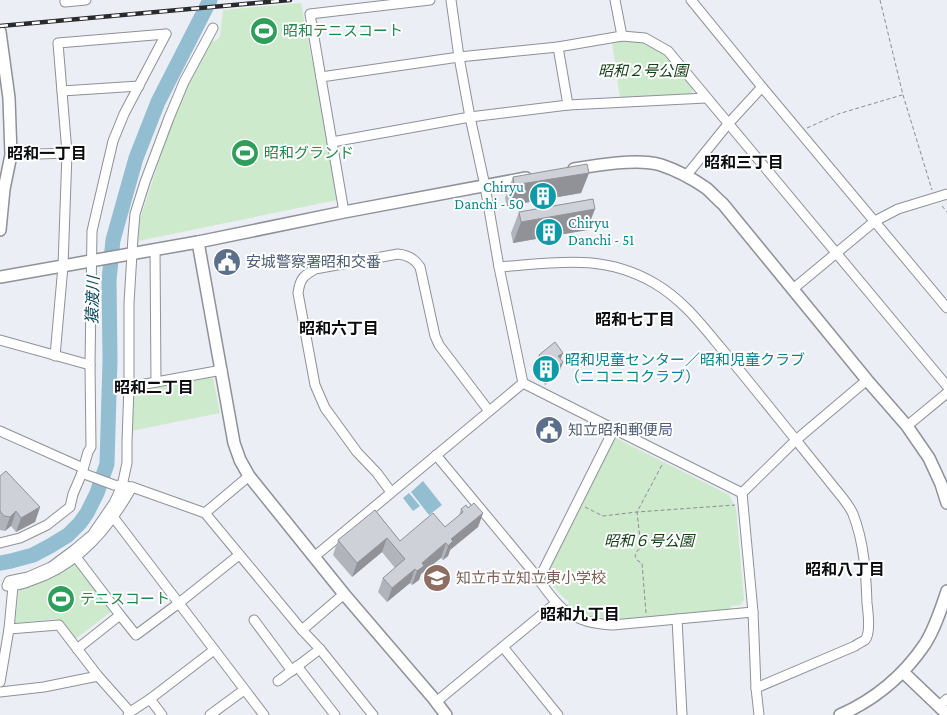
<svg xmlns="http://www.w3.org/2000/svg" width="947" height="715" font-family="'Crimson Pro','Noto Sans JP',serif">
  <style>
    .green { fill: #cdeacc }
    .water { fill: #93bdd1 }
    .lines { fill: none; stroke-linecap: round; stroke-linejoin: round }
    .river { stroke: #93bdd1; stroke-width: 15 }
    .minor-casing { stroke: #8e9197; stroke-width: 11 }
    .tertiary-casing { stroke: #8e9197; stroke-width: 14 }
    .path { stroke: #8b8d92; stroke-width: 1; stroke-dasharray: 4 2.5; stroke-linecap: butt }
    .minor { stroke: #fff; stroke-width: 9 }
    .tertiary { stroke: #fff; stroke-width: 11 }
    .rail-casing { stroke: #292a2e; stroke-width: 4.5 }
    .rail { stroke: #fff; stroke-width: 2.5; stroke-dasharray: 8; stroke-linecap: butt }
    .wall { fill: #b1b4ba }
    .shaded-wall { fill: #909297 }
    .building { fill: #ced1d8; stroke: #909297 }
    .labels { text-anchor: middle; stroke-width: 4; stroke-linejoin: round; paint-order: stroke }
    .leisure-label { font-size: 15px; fill: #27864d; stroke: #fff; text-anchor: start }
    .park-label { font-size: 15px; font-style: italic; fill: #133e15; stroke: #fff }
    .culture-label { font-size: 15px; fill: #0d838f; stroke: #fff; text-anchor: start }
    .service-label { font-size: 15px; fill: #4e5e75; stroke: #fff; text-anchor: start }
    .education-label { font-size: 15px; fill: #785e54; stroke: #fff; text-anchor: start }
    .neighbourhood-label { font-size: 16px; font-weight: bold; fill: #0b0c0f; stroke: #fff }
    .water-label { font-size: 16px; font-style: italic; fill: #0d475c; stroke: #fff }
  </style>
  <rect width="100%" height="100%" fill="#ebeef5"/>
  <g class="green">
    <path d="M301 3 312 61 318 62 337 200 138 241 135 234 177 106 209 40 216 41 220 36 223 10Z"/>
    <path d="M633 40 643 41 663 52 693 89 691 96 620 98 612 42Z"/>
    <path d="M211 376 213 378 220 413 131 431 132 392 135 390Z"/>
    <path d="M616 438 729 495 736 508 744 600 740 605 731 606V611L614 621 594 620 579 615 566 607 569 602 560 594 546 578V575L614 440Z"/>
    <path d="M71 563H76L113 610 74 640 56 619 15 623 19 589 48 579Z"/>
  </g>
  <g class="water">
    <path d="M423 481 442 505 429 515 411 492Z"/>
    <path d="M409 493 420 506 413 511 403 498Z"/>
  </g>
  <g class="lines">
    <path class="river" d="M0 563 11 561 33 555 50 546 68 535 80 523 87 513 97 493 107 464 110 360 109 280 113 240 136 158 158 102 210 0"/>
    <g class="minor-casing">
      <g id="minor">
        <path d="M65 0V2L86 0"/>
        <path d="M451 0 459 57 470 117 485 186 499 267 523 383 614 429 742 493"/>
        <path d="M615 0 622 36"/>
        <path d="M691 0 762 87 947 308"/>
        <path d="M558 47 568 105"/>
        <path d="M321 77 459 57 558 47 622 36 645 38 668 51 947 386"/>
        <path d="M62 91 139 86"/>
        <path d="M332 142 470 117 568 105 706 98"/>
        <path d="M11 155 67 153"/>
        <path d="M686 176 728 124 762 87"/>
        <path d="M344 212 310 14 430 0"/>
        <path d="M155 249 156 382"/>
        <path d="M499 267C555 263 602 253 654 283 682 299 701 324 721 348 748 380 774 413 800 445 811 459 822 472 833 486 840 495 848 503 853 514 864 542 866 573 867 603 868 612 871 633 865 640 862 642 857 644 855 646L756 688"/>
        <path d="M793 289 875 221 898 209 947 194"/>
        <path d="M0 340 90 365"/>
        <path d="M55 356 63 266 67 153 58 43 166 34"/>
        <path d="M129 387 222 370"/>
        <path d="M907 426 947 393"/>
        <path d="M0 431 83 468"/>
        <path d="M436 455C467 492 498 530 529 567 540 580 550 598 563 609 578 621 595 624 613 625L753 612 756 688 759 715"/>
        <path d="M82 473 114 485 132 487 205 513 302 630 320 649 373 715"/>
        <path d="M132 487C110 527 78 565 33 580 24 584 17 586 7 586L9 581 28 577 51 567 74 550 92 535 114 503 122 486 127 463V441L129 387V303L133 237 135 214 145 182 169 118 184 82 213 28"/>
        <path d="M391 492 377 473 357 452 325 408 315 385 298 293C300 279 303 276 315 269L398 254C408 255 415 259 420 267L435 336 439 345 489 411"/>
        <path d="M742 493 796 440 867 380"/>
        <path d="M742 493 753 612"/>
        <path d="M205 513 249 476"/>
        <path d="M114 518 264 715"/>
        <path d="M0 543 20 538 47 525 70 507 73 494 82 473 88 452 91 447 90 365 92 231 113 141 124 114 166 34"/>
        <path d="M76 557 120 615"/>
        <path d="M314 557 523 383"/>
        <path d="M539 579 614 429"/>
        <path d="M677 619 682 715"/>
        <path d="M254 620 292 671"/>
        <path d="M9 629 59 625 98 676 130 712"/>
        <path d="M302 630 344 594"/>
        <path d="M503 647 558 715"/>
        <path d="M77 649 120 615 136 635 179 603 239 555"/>
        <path d="M297 666 335 715"/>
        <path d="M278 681 320 649"/>
        <path d="M0 682 9 629 13 586"/>
        <path d="M0 692 44 687 98 676"/>
        <path d="M150 699 162 715"/>
        <path d="M436 702 556 603"/>
        <path d="M939 706 947 699"/>
        <path d="M128 715 130 712 150 699 214 650"/>
        <path d="M210 715 244 690"/>
      </g>
    </g>
    <g class="tertiary-casing">
      <g id="tertiary">
        <path d="M0 32 9 98 11 155 4 189 0 230"/>
        <path d="M574 169C597 165 638 158 661 165 676 170 693 179 706 188 712 193 717 199 723 204L867 380 907 426 929 458 941 484 947 503"/>
        <path d="M198 242 234 443 240 460 249 476 344 594 434 699 446 715"/>
        <path d="M0 277 198 242 344 212 526 178"/>
        <path d="M903 672 947 714"/>
        <path d="M840 715C874 700 904 675 925 644 935 628 941 609 947 591"/>
      </g>
    </g>
    <g class="path">
      <path d="M880 0 903 95 932 190"/>
      <path d="M807 128 838 114 902 95"/>
      <path d="M942 206 947 212"/>
      <path d="M585 507 603 516 637 512 735 505"/>
      <path d="M646 613 642 563 638 561 635 556 637 551 641 548 637 512 663 463"/>
    </g>
    <use href="#minor" class="minor"/>
    <use href="#tertiary" class="tertiary"/>
    <g class="rail-casing">
      <path id="rail" d="M0 26 290 0"/>
    </g>
    <use href="#rail" class="rail"/>
  </g>
  <g class="wall">
    <path d="M589 173 581 193 507 206 505 198 513 177Z"/>
    <path d="M519 212 587 230 513 243 511 233Z"/>
    <path d="M539 355 561 360 559 373 545 385 542 380 539 382 535 377 537 368 535 365Z"/>
    <path d="M0 476 40 507 35 522 16 532 11 526 5 531 0 530Z"/>
    <path d="M468 508 483 513 478 527 450 550 448 556 443 560 441 558H439L421 574 419 580 412 585 410 583 387 602 378 592 383 578 395 568 382 552 352 577 333 555 338 540 375 510 400 541 445 527 459 516 461 509Z"/>
  </g>
  <g class="shaded-wall">
    <path d="M589 173 581 193 507 206 514 185Z"/>
    <path d="M595 209 587 230 513 243 521 222Z"/>
    <path d="M563 353 559 363 558 356Z"/>
    <path d="M563 362 559 373 545 385 549 374Z"/>
    <path d="M546 370 542 380 539 382 543 371Z"/>
    <path d="M40 507 35 522 16 532 21 518Z"/>
    <path d="M16 511 11 526 5 531 10 517Z"/>
    <path d="M483 513 478 527 450 550 448 556 443 560 451 539Z"/>
    <path d="M387 538 382 552 352 577 357 563Z"/>
    <path d="M446 543 441 558 421 574 419 580 412 585 417 571 422 563Z"/>
    <path d="M415 569 410 583 387 602 392 588Z"/>
  </g>
  <g class="building">
    <path d="M587 164 589 173 514 185 513 177Z"/>
    <path d="M593 199 595 209 521 222 519 212Z"/>
    <path d="M555 342 563 353 558 356 563 362 549 374 546 370 543 371 539 366 542 364 540 362 542 359 539 355Z"/>
    <path d="M6 471 40 507 21 518 16 511 10 517 4 516 0 511V476Z"/>
    <path d="M474 503 483 513 451 539 453 541 448 546 446 543 444 544 422 563 424 566 417 571 415 569 392 588 383 578 405 559 387 538 357 563 338 540 375 510 400 541 433 513 445 527 463 512 461 509 466 505 468 508Z"/>
  </g>
  <defs>
    <g id="stadium-disc" transform="scale(1.4375)"><circle r="9.5" fill="#2e9e5b" stroke="#fff"/><path d="M0-5a6.5 5 0 1 0 0 10a6.5 5 0 1 0 0-10ZM-3.5-1.8h7v3.6h-7Z" fill="#fff"/></g>
    <g id="building-disc" transform="scale(1.4375)"><circle r="9.5" fill="#0f9aa8" stroke="#fff"/><path d="M-4-6H4V6H1V3H-1V6H-4ZM-2.5-4.3h1.7v1.8h-1.7ZM.8-4.3h1.7v1.8H.8ZM-2.5-1h1.7V.8h-1.7ZM.8-1h1.7V.8H.8Z" fill="#fff"/></g>
    <g id="civic-disc" transform="scale(1.4375)"><circle r="9.5" fill="#5c6f8a" stroke="#fff"/><path d="M-.6-6.5H3V-4.5H.6V-3L4-1V1h2V6H-6V1h2V-1L-.6-3ZM-1.2 2.5V6h2.4V2.5Z" fill="#fff"/></g>
    <g id="school-disc" transform="scale(1.4375)"><circle r="9.5" fill="#8d6e63" stroke="#fff"/><path d="M0-5L7-2L0 1L-7-2ZM-4 1L0 2.5L4 1V4Q0 6-4 4Z" fill="#fff"/></g>
  </defs>
  <g fill-rule="evenodd">
    <use href="#stadium-disc" x="264" y="31"/>
    <use href="#stadium-disc" x="245" y="153"/>
    <use href="#building-disc" x="543" y="196"/>
    <use href="#building-disc" x="549" y="232"/>
    <use href="#civic-disc" x="227" y="262"/>
    <use href="#building-disc" x="546" y="369"/>
    <use href="#civic-disc" x="549" y="430"/>
    <use href="#school-disc" x="437" y="578"/>
    <use href="#stadium-disc" x="61" y="599"/>
  </g>
  <g class="labels">
    <g class="leisure-label">
      <text x="283" y="36">昭和テニスコート</text>
      <text x="264" y="158">昭和グランド</text>
      <text x="80" y="604">テニスコート</text>
    </g>
    <g class="park-label">
      <text x="643" y="76">昭和２号公園</text>
      <text x="649" y="546">昭和６号公園</text>
    </g>
    <g class="culture-label">
      <text x="524" y="192" text-anchor="end">Chiryu<tspan x="524" dy="17">Danchi - 50</tspan></text>
      <text x="568" y="228">Chiryu<tspan x="568" dy="17">Danchi - 51</tspan></text>
      <text x="565" y="365">昭和児童センター／昭和児童クラブ<tspan x="565" dy="17">（ニコニコクラブ）</tspan></text>
    </g>
    <g class="service-label">
      <text x="246" y="267">安城警察署昭和交番</text>
      <text x="568" y="435">知立昭和郵便局</text>
    </g>
    <g class="education-label">
      <text x="456" y="583">知立市立知立東小学校</text>
    </g>
    <g class="neighbourhood-label">
      <text x="47" y="159">昭和一丁目</text>
      <text x="744" y="168">昭和三丁目</text>
      <text x="635" y="325">昭和七丁目</text>
      <text x="339" y="334">昭和六丁目</text>
      <text x="154" y="393">昭和二丁目</text>
      <text x="845" y="575">昭和八丁目</text>
      <text x="580" y="620">昭和九丁目</text>
    </g>
    <g class="water-label">
      <text transform="translate(92 300) rotate(-88)" y="6">猿渡川</text>
    </g>
  </g>
</svg>
